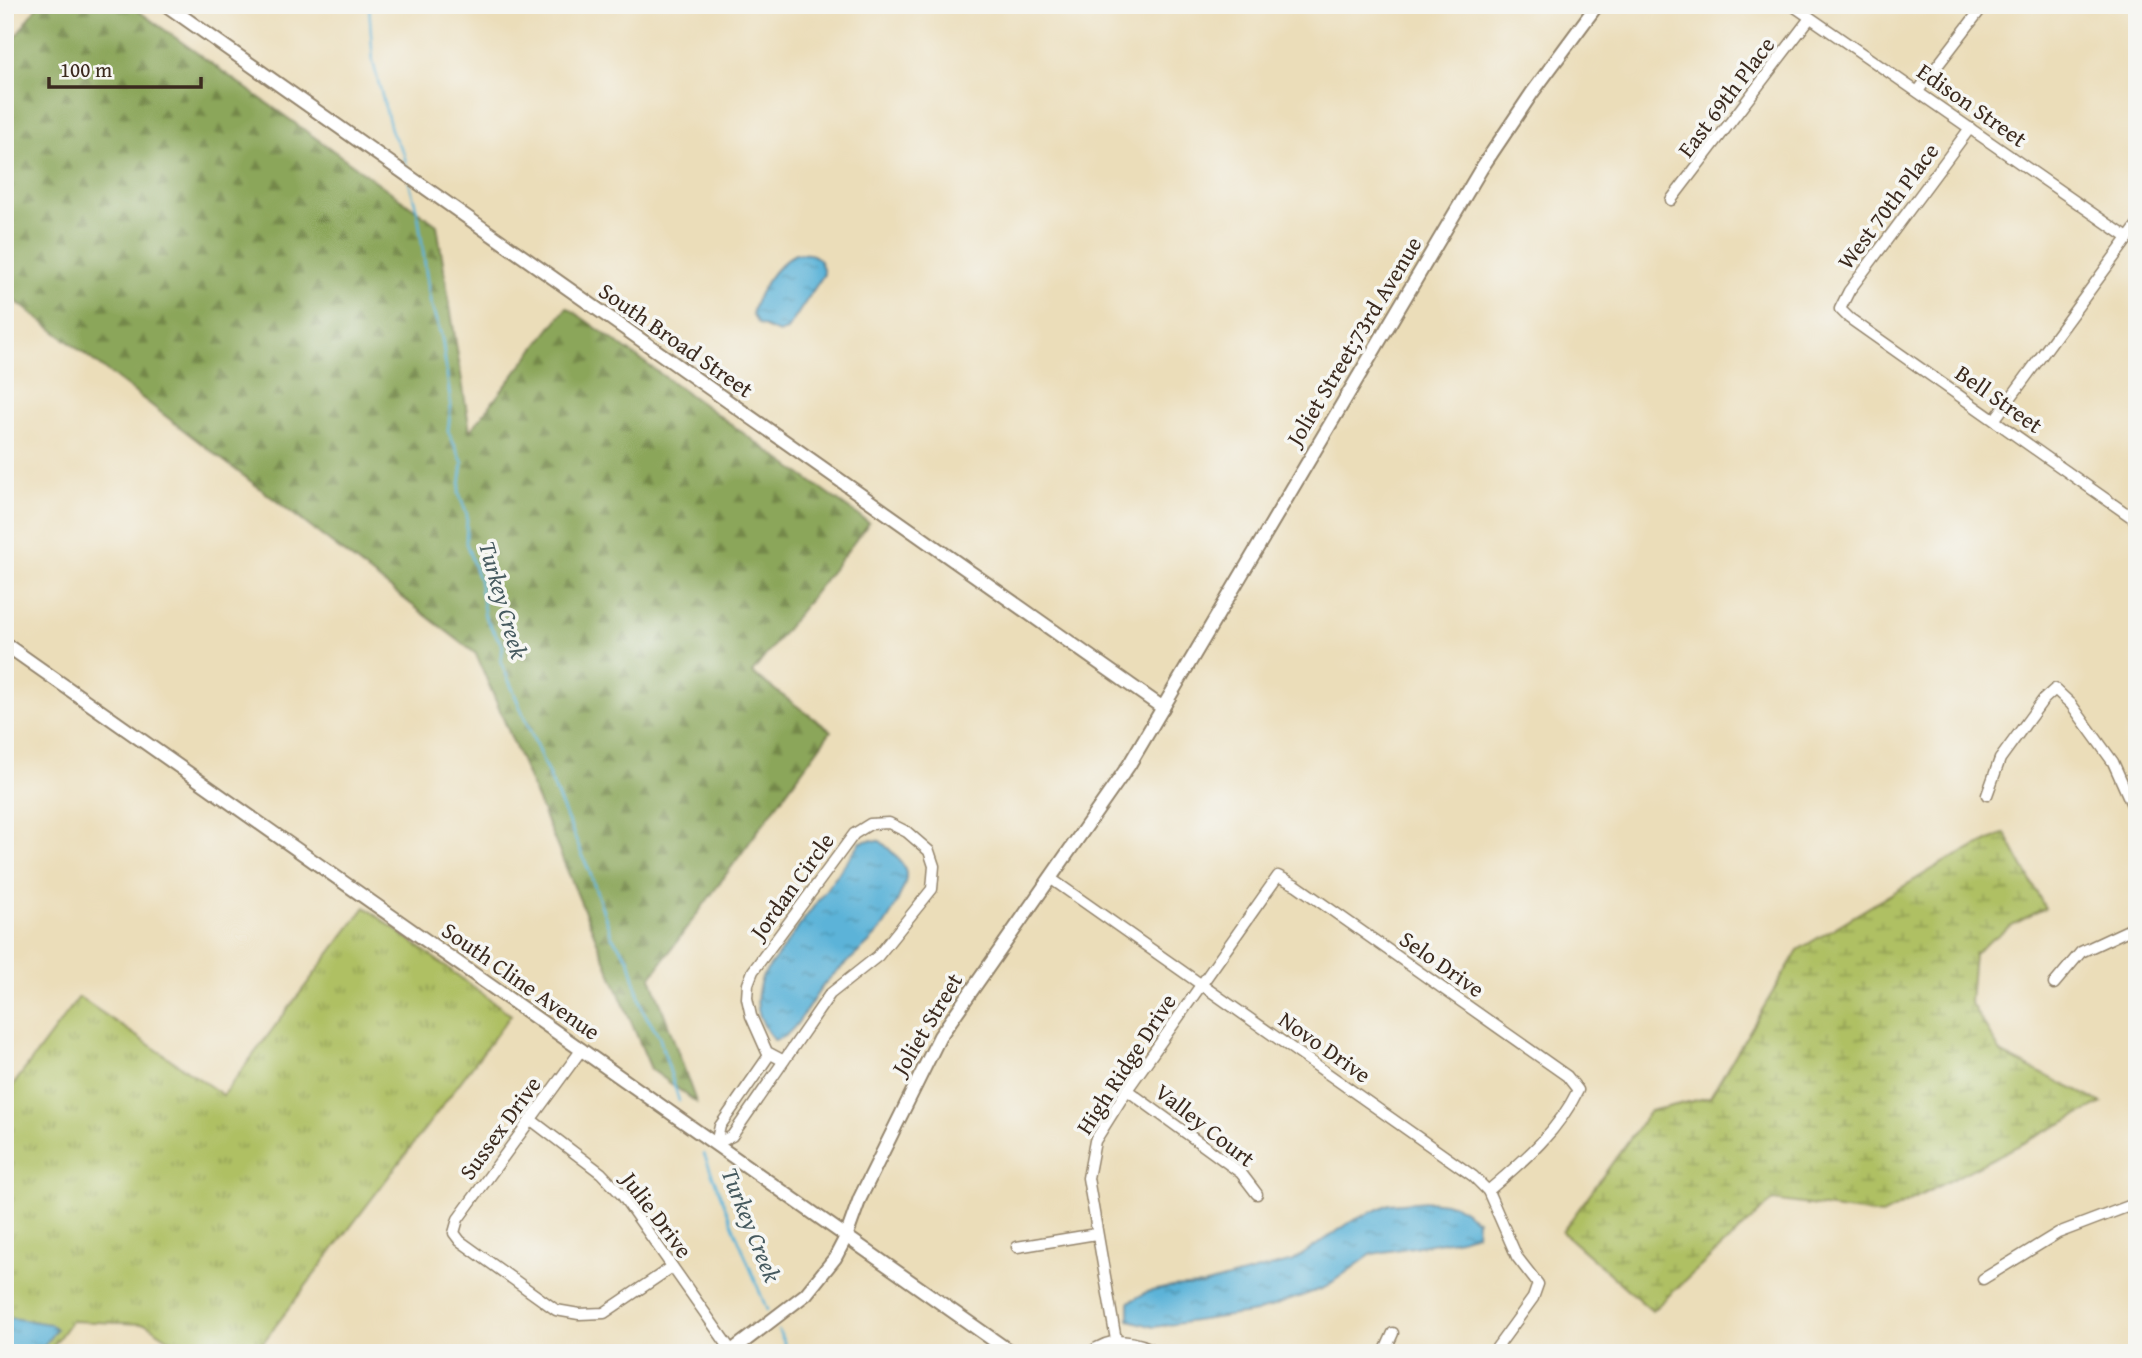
<svg xmlns="http://www.w3.org/2000/svg" width="2142" height="1358" font-family="'Gentium Book Plus',serif">
  <style>
    .grass { fill: url(#grass-tufts); stroke: #757541; stroke-width: 2 }
    .forest { fill: url(#forest-firs); stroke: #63683c; stroke-width: 2 }
    .wetland { fill: url(#wetland-marsh); stroke: #757541; stroke-width: 2 }
    .water { fill: url(#water-ripples); stroke: #4b6e7b; stroke-width: 2 }
    .lines { fill: none; stroke-linecap: round; stroke-linejoin: round }
    .stream { stroke: #5bb3d8; stroke-width: 2.5 }
    .minor-casing { stroke: #93846c; stroke-width: 13 }
    .tertiary-casing { stroke: #93846c; stroke-width: 16 }
    .minor { stroke: #fff; stroke-width: 10 }
    .tertiary { stroke: #fff; stroke-width: 12 }
    .labels { text-anchor: middle; stroke-width: 7; stroke-linejoin: round; paint-order: stroke }
    .street-label { font-size: 23px; fill: #3b2a1e; stroke: #f6f6f2 }
    .water-label { font-size: 24px; font-style: italic; fill: #465a5f; stroke: #f6f6f2 }
  </style>
  <defs>
    <pattern id="grass-tufts" width="24" height="20" patternUnits="userSpaceOnUse" patternTransform="scale(1.75)"><rect width="24" height="20" fill="#afc064"/><path d="M3 7l-1-3M5 7V3M7 7l1-3M15 17l-1-3M17 17v-4M19 17l1-3" fill="none" stroke="#909c52"/></pattern>
    <pattern id="forest-firs" width="22" height="20" patternUnits="userSpaceOnUse" patternTransform="scale(1.75)"><rect width="22" height="20" fill="#8ba65a"/><path d="M5 1l3.5 6h-7zM16 11l3.5 6h-7z" fill="#73874a"/></pattern>
    <pattern id="wetland-marsh" width="20" height="14" patternUnits="userSpaceOnUse" patternTransform="scale(1.75)"><rect width="20" height="14" fill="#afc064"/><path d="M1 5h8M5 5V1M11 12h8M15 12V8" fill="none" stroke="#909c52"/></pattern>
    <pattern id="water-ripples" width="26" height="14" patternUnits="userSpaceOnUse" patternTransform="scale(1.75)"><rect width="26" height="14" fill="#5bb3d8"/><path d="M2 4q2-2 4 0t4 0M15 11q2-2 4 0t4 0" fill="none" stroke="#4c92af"/></pattern>
  </defs>
  <rect width="100%" height="100%" fill="#f6f6f2"/>
  <filter id="ink" filterUnits="userSpaceOnUse"><feTurbulence type="fractalNoise" baseFrequency=".0143" numOctaves="2"/><feDisplacementMap in="SourceGraphic" scale="14" xChannelSelector="R" yChannelSelector="G"/><feConvolveMatrix kernelMatrix="1 2 1 2 8 2 1 2 1" color-interpolation-filters="sRGB"/></filter>
  <filter id="wash" filterUnits="userSpaceOnUse"><feTurbulence type="fractalNoise" baseFrequency=".00686" numOctaves="4" result="noise"/><feDisplacementMap in="SourceGraphic" scale="28" xChannelSelector="R" yChannelSelector="G"/><feGaussianBlur stdDeviation="1.57" result="paint"/><feColorMatrix in="noise" values="0 0 0 0 0 0 0 0 0 0 0 0 0 0 0 0 0 1.4 0 .05"/><feComposite in="paint" operator="in"/></filter>
  <g filter="url(#wash)">
    <rect width="100%" height="100%" fill="#ebddb9"/>
    <path class="grass" d="M365 907 511 1015 255 1353H191L146 1324 71 1321 48 1353H5V1096L79 997 223 1095Z"/>
    <path class="forest" d="M38 5H130L437 225 470 431 567 307 869 523 752 673 831 731 651 977 696 1102 651 1069 476 654 5 293V52Z"/>
    <path class="wetland" d="M2005 833 2045 908 2010 926 1974 953 1970 1002 2002 1054 2102 1103 1882 1215 1773 1200 1652 1311 1562 1232 1650 1111 1710 1097 1798 950 1946 861Z"/>
    <g class="water">
      <path d="M795 254C813 252 821 255 824 274L787 330 779 333 758 324 752 314C757 293 775 265 795 254Z"/>
      <path d="M870 840 880 841C888 848 901 859 905 869 908 878 904 887 900 895 881 943 859 948 827 981 812 996 796 1038 774 1040 757 1019 753 1002 762 977L861 842Z"/>
      <path d="M1428 1201 1453 1204 1477 1220 1476 1234 1460 1239 1372 1254 1324 1288 1256 1312 1154 1327 1129 1320V1302L1147 1292 1170 1287 1202 1285 1293 1261 1352 1221 1389 1204Z"/>
      <path d="M5 1317 50 1324 56 1329 39 1353H5Z"/>
    </g>
    <g class="lines">
      <g class="stream">
        <path d="M369 5 373 62 392 133 404 154 407 169"/>
        <path d="M409 182 418 214 430 301 442 338 451 405 448 431 463 463 459 493 467 515 466 543 479 580 485 617 503 646 501 662 590 873 612 937 629 959 643 1011 659 1036 679 1101"/>
        <path d="M704 1154 767 1310"/>
        <path d="M779 1331 789 1353"/>
      </g>
    </g>
  </g>
  <g filter="url(#ink)">
    <g class="lines">
      <g class="minor-casing">
        <g id="minor">
          <path d="M1792 5 2128 238"/>
          <path d="M2132 5 2137 8"/>
          <path d="M1918 91 1984 5"/>
          <path d="M1970 128 1849 291 1840 309 1849 318 2137 521"/>
          <path d="M1671 200 1810 18"/>
          <path d="M1995 419 2137 226"/>
          <path d="M1987 795 2000 759 2043 700 2055 689 2071 704 2113 762 2137 816"/>
          <path d="M1050 878 1473 1176 1488 1191 1517 1257 1538 1284 1533 1298 1493 1353"/>
          <path d="M2054 984 2081 952 2137 926"/>
          <path d="M582 1049 458 1219 454 1233 460 1241 556 1310 579 1314 604 1313 672 1267"/>
          <path d="M1127 1090 1241 1173 1257 1194"/>
          <path d="M530 1119 601 1173 622 1195 733 1353"/>
          <path d="M716 1144 732 1136 830 994 878 956 932 889 934 866 929 851 907 832 889 823 870 824 854 834 753 971 748 984 747 998 751 1016 767 1052 784 1061"/>
          <path d="M716 1144 720 1126 770 1054"/>
          <path d="M1017 1247 1096 1234"/>
          <path d="M1983 1279 2058 1233 2137 1203"/>
          <path d="M1116 1340 1088 1178 1095 1141 1127 1090 1278 876 1296 885 1567 1076 1578 1090C1558 1132 1523 1161 1488 1191"/>
          <path d="M1090 1353C1111 1335 1137 1340 1159 1353"/>
          <path d="M1384 1353 1393 1333"/>
        </g>
      </g>
      <g class="tertiary-casing">
        <g id="tertiary">
          <path d="M166 5 1163 708"/>
          <path d="M5 644 1012 1353"/>
          <path d="M729 1353 806 1294 835 1258 846 1237 860 1198 940 1036 1129 765 1481 169 1532 93 1597 5"/>
        </g>
      </g>
      <use href="#minor" class="minor"/>
      <use href="#tertiary" class="tertiary"/>
    </g>
  </g>
  <g class="labels">
    <g class="street-label">
      <text transform="translate(1726 97) rotate(-53)" y="8">East 69th Place</text>
      <text transform="translate(1972 105) rotate(35)" y="8">Edison Street</text>
      <text transform="translate(1888 206) rotate(-53)" y="8">West 70th Place</text>
      <text transform="translate(676 340) rotate(35)" y="8">South Broad Street</text>
      <text transform="translate(1354 341) rotate(-59)" y="8">Joliet Street;73rd Avenue</text>
      <text transform="translate(1999 399) rotate(35)" y="8">Bell Street</text>
      <text transform="translate(792 886) rotate(-54)" y="8">Jordan Circle</text>
      <text transform="translate(1442 964) rotate(35)" y="8">Selo Drive</text>
      <text transform="translate(521 981) rotate(35)" y="8">South Cline Avenue</text>
      <text transform="translate(927 1024) rotate(-59)" y="8">Joliet Street</text>
      <text transform="translate(1325 1047) rotate(35)" y="8">Novo Drive</text>
      <text transform="translate(1126 1064) rotate(-57)" y="8">High Ridge Drive</text>
      <text transform="translate(1205 1125) rotate(38)" y="8">Valley Court</text>
      <text transform="translate(500 1128) rotate(-54)" y="8">Sussex Drive</text>
      <text transform="translate(657 1215) rotate(53)" y="8">Julie Drive</text>
    </g>
    <g class="water-label">
      <text transform="translate(503 600) rotate(74)" y="8">Turkey Creek</text>
      <text transform="translate(751 1225) rotate(68)" y="8">Turkey Creek</text>
    </g>
  </g>
  <rect width="2142" height="1358" fill="none" stroke="#f6f6f2" stroke-width="28"/>
  <path d="M49 77v10h152v-10" fill="none" stroke="#3b2a1e" stroke-width="3.5"/>
  <text x="60" y="77" font-size="21" fill="#3b2a1e" stroke="#f6f6f2" stroke-width="5" paint-order="stroke">100 m</text>
</svg>
